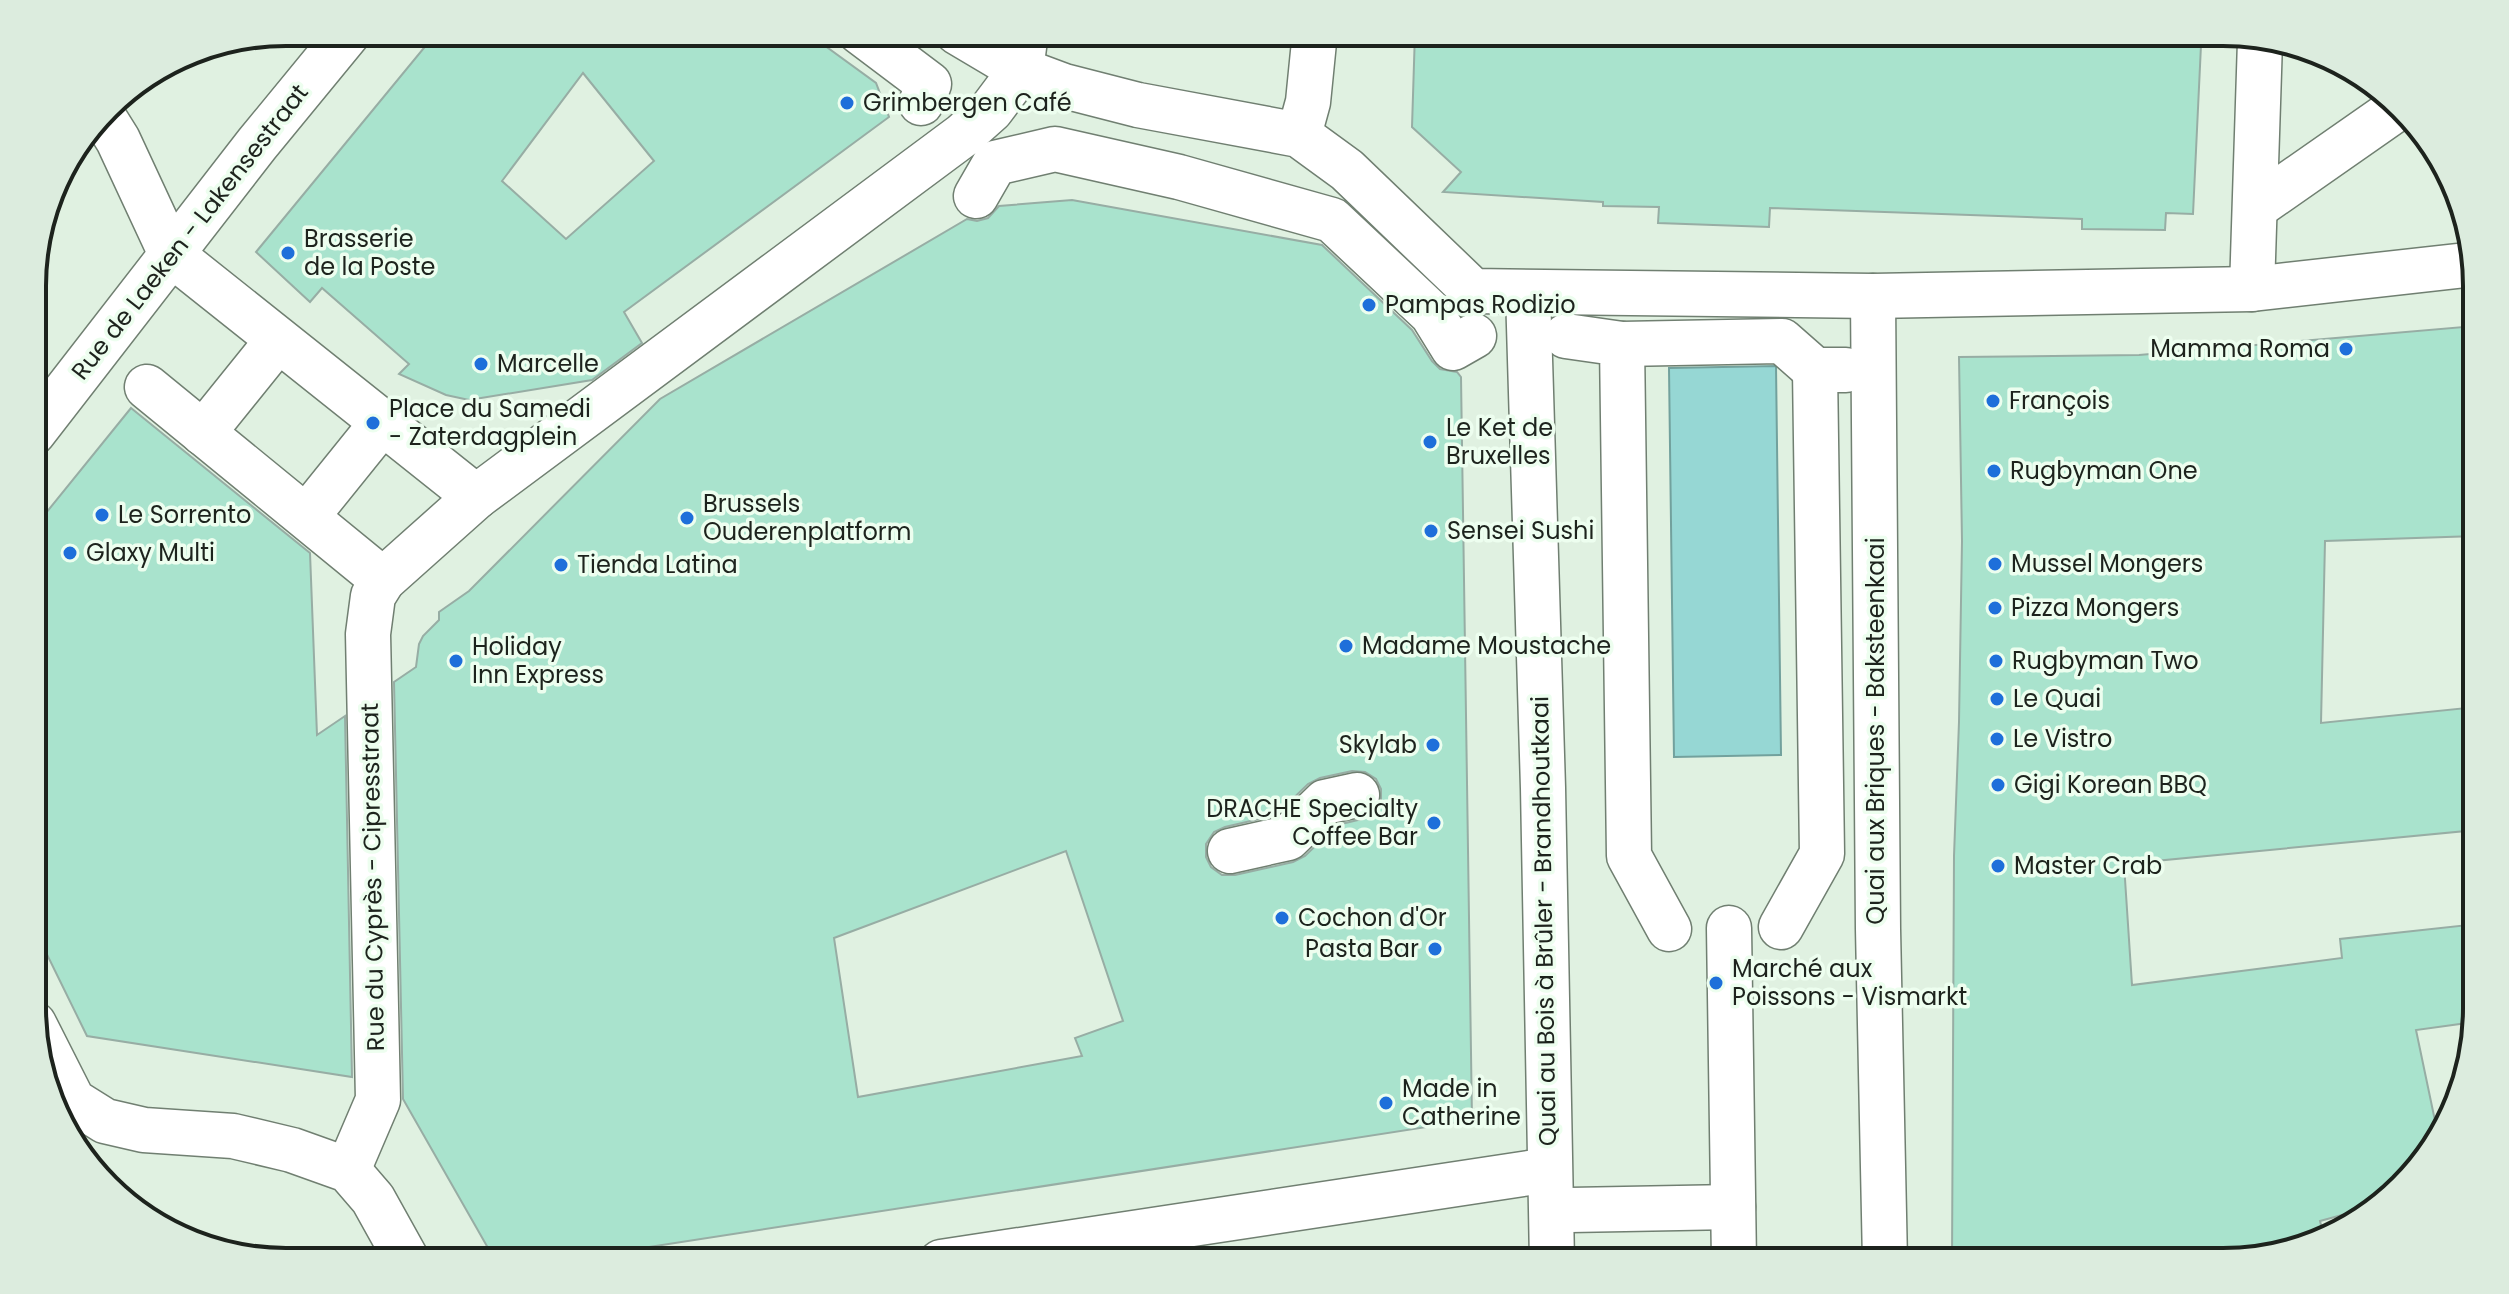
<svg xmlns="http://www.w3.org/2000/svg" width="2509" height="1294" font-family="Poppins,sans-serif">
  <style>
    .water { fill: #96d7d4; stroke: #72a19d; stroke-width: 2 }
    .building { fill: #a9e3cd; stroke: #97ada4; stroke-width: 2; fill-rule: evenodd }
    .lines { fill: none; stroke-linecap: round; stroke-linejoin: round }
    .minor-casing { stroke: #707f71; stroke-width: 47 }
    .minor { stroke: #fff; stroke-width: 44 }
    .poi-dot { fill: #1e6fda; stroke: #edfeef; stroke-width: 3 }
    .labels { text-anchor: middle; stroke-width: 7; stroke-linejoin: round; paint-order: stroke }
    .poi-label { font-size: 24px; fill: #1d231d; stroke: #edfeef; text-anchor: start }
    .street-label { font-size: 24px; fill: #1d231d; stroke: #edfeef }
    .rim { fill: none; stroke: #1d231d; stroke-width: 4 }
  </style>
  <rect width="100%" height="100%" fill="#e0f1e1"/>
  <path class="water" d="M1776 366 1781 755 1674 757 1669 368Z"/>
  <g class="building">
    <path d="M437 32H806L876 83 889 117 624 312 642 343 592 380 469 400 446 395 399 374 409 364 322 288 310 302 256 252ZM583 73 654 161 566 239 502 181Z"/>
    <path d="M1415 32H2194V45H2201L2193 214 2166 213 2165 230 2082 229V219L1770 208 1769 227 1658 223 1659 207 1603 206V202L1443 192 1461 172 1412 127Z"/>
    <path d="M1072 200 1322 245 1412 330 1432 361 1440 369 1457 372 1461 377 1472 1120 552 1262H496L403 1099 394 682 416 667 419 644 423 636 439 620V612L469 591 660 399 967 219 977 221 988 218 999 206ZM1352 771 1365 772 1376 779 1381 789V802L1373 814 1362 819 1337 825 1305 856 1293 862 1235 875H1222L1211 867 1206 857V844L1214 832 1225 827 1276 815 1308 784 1320 778ZM1066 851 1123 1021 1075 1038 1082 1056 858 1097 834 938Z"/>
    <path d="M2475 326 2476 536 2325 541 2321 723 2476 707V830L2124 864 2132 985 2342 958 2340 939 2477 924V1008L2474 1022 2416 1030 2438 1135 2375 1206 2320 1221 2323 1233 2239 1261 1952 1262 1954 856 1959 722 1962 541 1959 357 2139 355Z"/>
    <path d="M131 408 310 553 317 735 345 716 352 1077 87 1036 34 928 33 529Z"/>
  </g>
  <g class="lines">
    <g class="minor-casing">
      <g id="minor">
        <path d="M860 32 929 84 921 103"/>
        <path d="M957 32 1021 70 1064 86 1138 105 1299 135 1347 170 1473 291 1873 296 2252 289 2475 264"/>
        <path d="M103 116 118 140 171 254 476 497"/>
        <path d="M1299 135 1308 102 1315 32"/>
        <path d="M976 196 995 163 1055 149 1179 177 1332 220 1432 314 1453 348 1474 336"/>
        <path d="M2256 207 2395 110"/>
        <path d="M2252 289 2260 41"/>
        <path d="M1528 293 1543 788 1552 1262"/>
        <path d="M1873 296 1878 929 1885 1262"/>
        <path d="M1566 336 1622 344 1629 856 1669 929"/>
        <path d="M1622 344 1782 341 1815 370H1846"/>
        <path d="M147 387 383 580"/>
        <path d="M33 433 257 144 349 32"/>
        <path d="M203 433 278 340"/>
        <path d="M307 516 382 423"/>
        <path d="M1230 851 1288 838 1325 802 1357 795"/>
        <path d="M1781 927 1822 854 1815 370"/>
        <path d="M1729 928 1734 1262"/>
        <path d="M34 1024 73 1101 105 1121 144 1130 233 1136 292 1150 348 1170 373 1199 408 1262"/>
        <path d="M348 1170 378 1100 368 634 373 596 383 580 476 497 963 135 991 110 1021 70 1026 32"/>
        <path d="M1570 1210 1733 1207"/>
        <path d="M941 1262 1549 1170"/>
      </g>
    </g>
    <use href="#minor" class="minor"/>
  </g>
  <g class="poi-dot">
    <circle cx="847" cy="103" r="8"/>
    <circle cx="288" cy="253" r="8"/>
    <circle cx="1369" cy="305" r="8"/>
    <circle cx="2346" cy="349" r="8"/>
    <circle cx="481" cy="364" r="8"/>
    <circle cx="1993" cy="401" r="8"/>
    <circle cx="373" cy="423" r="8"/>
    <circle cx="1430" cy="442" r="8"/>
    <circle cx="1994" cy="471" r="8"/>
    <circle cx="102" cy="515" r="8"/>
    <circle cx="687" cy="518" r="8"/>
    <circle cx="1431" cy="531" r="8"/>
    <circle cx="70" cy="553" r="8"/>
    <circle cx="1995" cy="564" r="8"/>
    <circle cx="561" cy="565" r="8"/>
    <circle cx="1995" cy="608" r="8"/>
    <circle cx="1346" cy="646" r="8"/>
    <circle cx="456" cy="661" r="8"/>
    <circle cx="1996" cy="661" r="8"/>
    <circle cx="1997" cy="699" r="8"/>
    <circle cx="1997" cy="739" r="8"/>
    <circle cx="1433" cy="745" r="8"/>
    <circle cx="1998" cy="785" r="8"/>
    <circle cx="1434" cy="823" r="8"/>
    <circle cx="1998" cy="866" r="8"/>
    <circle cx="1282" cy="918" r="8"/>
    <circle cx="1435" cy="949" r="8"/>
    <circle cx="1716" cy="983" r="8"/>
    <circle cx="1386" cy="1103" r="8"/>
  </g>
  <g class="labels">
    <g class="poi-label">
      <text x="863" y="111">Grimbergen Café</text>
      <text x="304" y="247">Brasserie<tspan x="304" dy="28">de la Poste</tspan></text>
      <text x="1385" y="313">Pampas Rodizio</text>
      <text x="2330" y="357" text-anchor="end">Mamma Roma</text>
      <text x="497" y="372">Marcelle</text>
      <text x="2009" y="409">François</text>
      <text x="389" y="417">Place du Samedi<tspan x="389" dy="28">- Zaterdagplein</tspan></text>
      <text x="1446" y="436">Le Ket de<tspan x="1446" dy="28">Bruxelles</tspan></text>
      <text x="2010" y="479">Rugbyman One</text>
      <text x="703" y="512">Brussels<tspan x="703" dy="28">Ouderenplatform</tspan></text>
      <text x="118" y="523">Le Sorrento</text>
      <text x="1447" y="539">Sensei Sushi</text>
      <text x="86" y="561">Glaxy Multi</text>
      <text x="2011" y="572">Mussel Mongers</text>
      <text x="577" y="573">Tienda Latina</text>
      <text x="2011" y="616">Pizza Mongers</text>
      <text x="1362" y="654">Madame Moustache</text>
      <text x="472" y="655">Holiday<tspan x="472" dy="28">Inn Express</tspan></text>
      <text x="2012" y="669">Rugbyman Two</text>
      <text x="2013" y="707">Le Quai</text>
      <text x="2013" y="747">Le Vistro</text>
      <text x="1417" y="753" text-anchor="end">Skylab</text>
      <text x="2014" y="793">Gigi Korean BBQ</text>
      <text x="1418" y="817" text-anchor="end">DRACHE Specialty<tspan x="1418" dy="28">Coffee Bar</tspan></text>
      <text x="2014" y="874">Master Crab</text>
      <text x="1298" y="926">Cochon d'Or</text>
      <text x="1419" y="957" text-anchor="end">Pasta Bar</text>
      <text x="1732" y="977">Marché aux<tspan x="1732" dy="28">Poissons - Vismarkt</tspan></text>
      <text x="1402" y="1097">Made in<tspan x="1402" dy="28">Catherine</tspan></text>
    </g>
    <g class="street-label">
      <text transform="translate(190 232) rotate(-52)" y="8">Rue de Laeken - Lakensestraat</text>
      <text transform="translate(1876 731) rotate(-90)" y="8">Quai aux Briques - Baksteenkaai</text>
      <text transform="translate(373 877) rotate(-91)" y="8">Rue du Cyprès - Cipresstraat</text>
      <text transform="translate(1544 921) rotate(-91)" y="8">Quai au Bois à Brûler - Brandhoutkaai</text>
    </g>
  </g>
  <path d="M0 0H2509V1294H0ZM286 46H2223A240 240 0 0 1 2463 286V1008A240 240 0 0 1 2223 1248H286A240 240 0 0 1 46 1008V286A240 240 0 0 1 286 46Z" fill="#dcecde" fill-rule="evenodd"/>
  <path class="rim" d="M286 46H2223A240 240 0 0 1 2463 286V1008A240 240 0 0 1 2223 1248H286A240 240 0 0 1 46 1008V286A240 240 0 0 1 286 46Z"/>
</svg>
